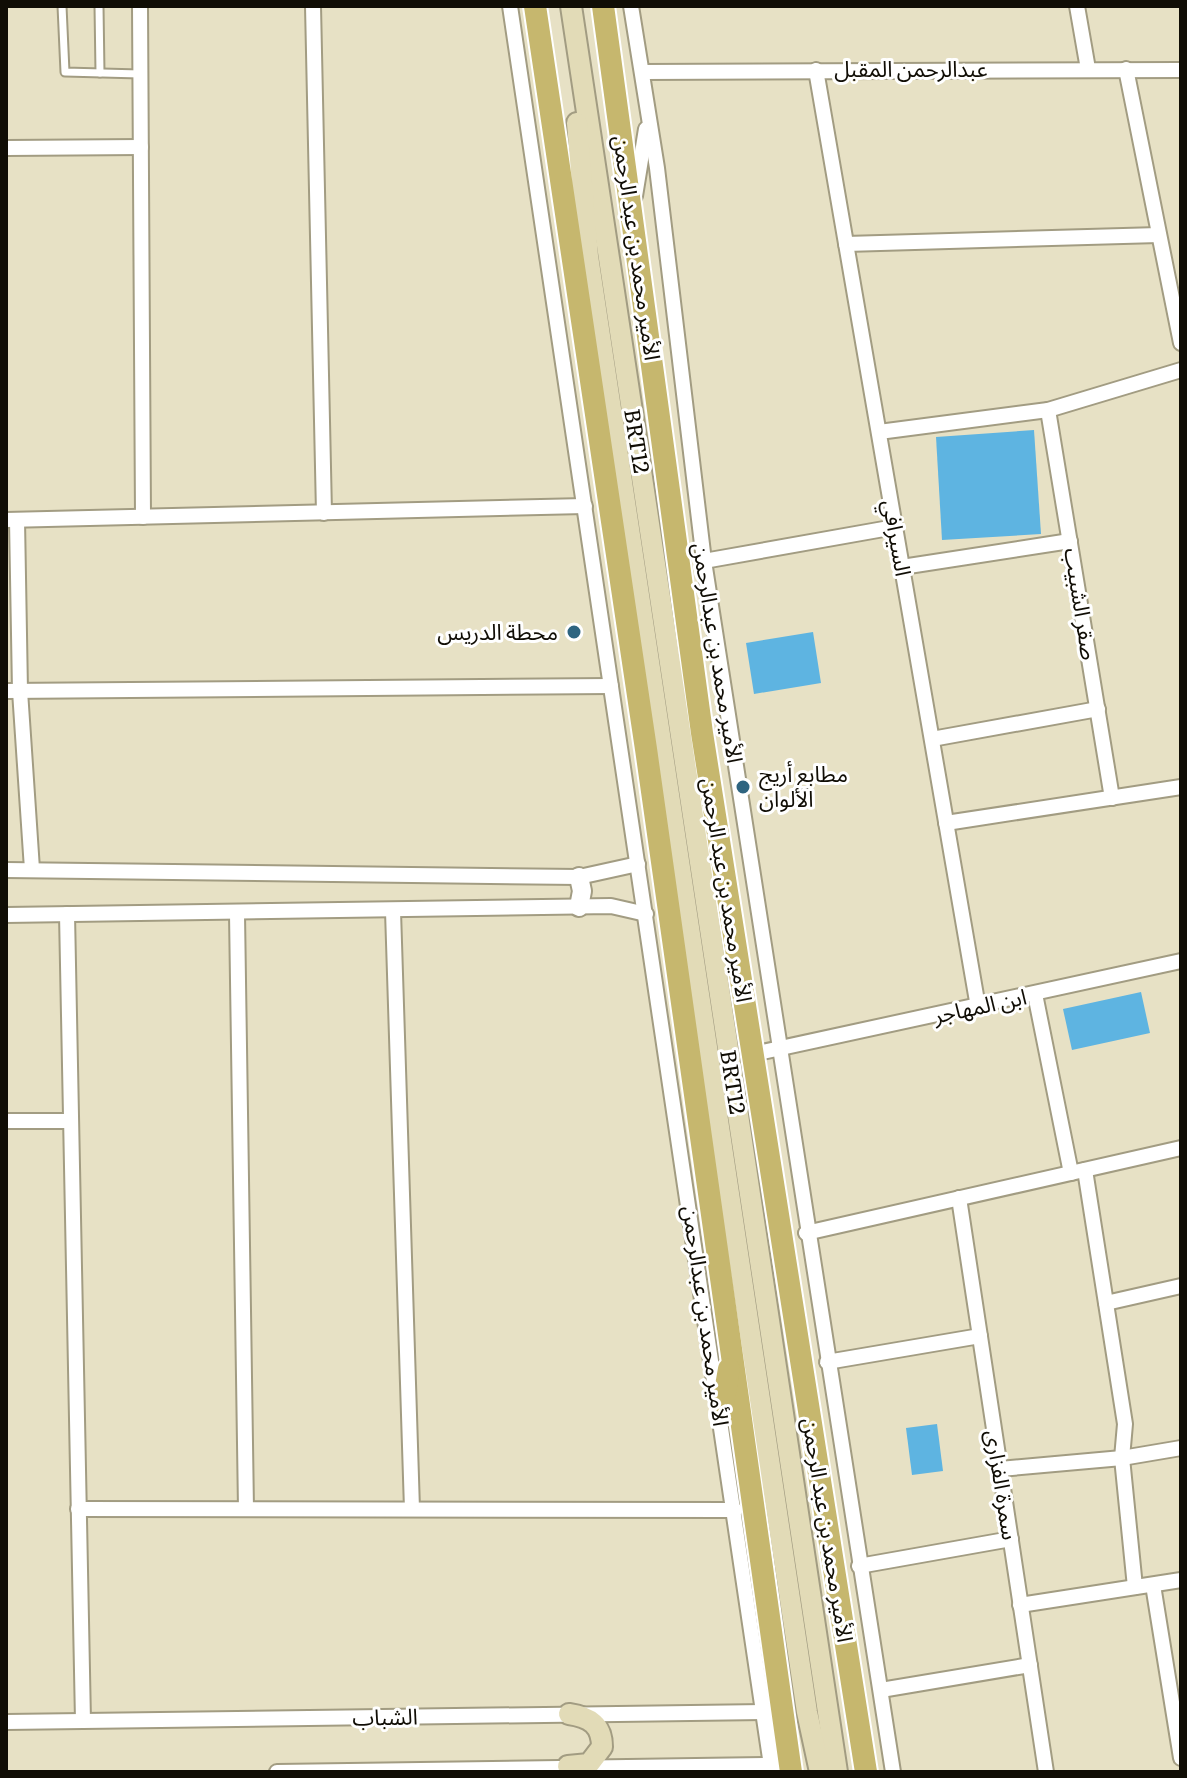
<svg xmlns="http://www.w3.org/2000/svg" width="1187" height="1778" font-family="Literata,'Noto Sans Arabic',serif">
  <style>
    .building { fill: #5eb4e1 }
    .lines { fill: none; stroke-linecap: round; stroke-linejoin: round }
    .service-casing { stroke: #a29c82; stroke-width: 11 }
    .minor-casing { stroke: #a29c82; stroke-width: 18 }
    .tertiary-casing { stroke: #a29c82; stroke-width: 22 }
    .secondary-casing { stroke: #a29c82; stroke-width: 24 }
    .primary-casing { stroke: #fff; stroke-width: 26 }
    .service { stroke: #fff; stroke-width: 7 }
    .minor { stroke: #fff; stroke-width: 14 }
    .tertiary { stroke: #fff; stroke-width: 18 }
    .secondary { stroke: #e2dbb7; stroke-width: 20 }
    .primary { stroke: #c6b76e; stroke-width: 22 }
    .poi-dot { fill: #2e6480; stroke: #fff; stroke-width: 3 }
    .labels { text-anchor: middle; stroke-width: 6; stroke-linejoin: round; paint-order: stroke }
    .street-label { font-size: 22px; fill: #100d05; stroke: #fff }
    .poi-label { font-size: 22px; fill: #100d05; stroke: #fff; text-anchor: end }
  </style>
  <rect width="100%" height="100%" fill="#e7e1c5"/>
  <g class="building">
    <path d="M1034 430 1041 534 942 540 936 437Z"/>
    <path d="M813 632 821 683 754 694 746 643Z"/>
    <path d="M1141 992 1150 1033 1072 1050 1063 1009Z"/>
    <path d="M937 1424 943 1471 912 1475 906 1428Z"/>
  </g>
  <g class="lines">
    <g class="service-casing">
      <g id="service">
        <path d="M62 6 65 72 140 74"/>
        <path d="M99 6 100 73"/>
      </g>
    </g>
    <g class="minor-casing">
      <g id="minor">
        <path d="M140 6 143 517"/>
        <path d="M313 6 324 513"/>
        <path d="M510 6 772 1772"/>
        <path d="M631 6 657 168 704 561 893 1772"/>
        <path d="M1077 6 1088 69"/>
        <path d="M1126 69 1181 343"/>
        <path d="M816 70 978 1007"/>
        <path d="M642 72 1181 70"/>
        <path d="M6 148 141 147"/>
        <path d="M635 196 646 129"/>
        <path d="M846 244 1159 235"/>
        <path d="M1048 410 1112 798"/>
        <path d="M879 432 1048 410 1181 370"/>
        <path d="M6 520 585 506"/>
        <path d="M17 520 20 691 32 869"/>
        <path d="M704 561 895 527"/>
        <path d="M902 567 1070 541"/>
        <path d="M6 691 611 686"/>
        <path d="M932 739 1098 709"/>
        <path d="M946 823 1181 787"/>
        <path d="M6 870 579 877 638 864"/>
        <path d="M393 911 412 1509"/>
        <path d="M67 914 83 1721"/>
        <path d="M237 914 246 1509"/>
        <path d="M6 915 611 906 646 914"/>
        <path d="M1035 994 1071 1173"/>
        <path d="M753 1054 1181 961"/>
        <path d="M6 1121H68"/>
        <path d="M1085 1170 1125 1424 1122 1458 1135 1587"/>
        <path d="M959 1198 1046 1772"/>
        <path d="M806 1233 1181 1148"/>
        <path d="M1106 1303 1181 1286"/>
        <path d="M827 1362 980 1336"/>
        <path d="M1000 1469 1122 1458 1181 1448"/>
        <path d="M78 1509 735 1510"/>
        <path d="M859 1566 1011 1539"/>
        <path d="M1153 1585 1181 1758"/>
        <path d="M1020 1605 1181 1580"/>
        <path d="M881 1690 1030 1665"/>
        <path d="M6 1722 764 1712"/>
        <path d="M277 1772 771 1765"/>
      </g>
    </g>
    <g class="tertiary-casing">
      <path id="tertiary" d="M579 877 582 891 579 907"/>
    </g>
    <g class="secondary-casing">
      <g id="secondary">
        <path d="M571 6 837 1772"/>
        <path d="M577 123 588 256 807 1712 820 1772"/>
        <path d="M568 1766 589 1764 602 1747C602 1725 590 1717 569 1714"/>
      </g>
    </g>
    <g class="primary-casing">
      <g id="primary">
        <path d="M535 6 646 749 791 1772"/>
        <path d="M603 6 702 733 866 1772"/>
        <path d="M721 1415 729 1369"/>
      </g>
    </g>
    <use href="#service" class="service"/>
    <use href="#minor" class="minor"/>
    <use href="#tertiary" class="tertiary"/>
    <use href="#secondary" class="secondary"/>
    <use href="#primary" class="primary"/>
  </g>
  <g class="poi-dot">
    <circle cx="574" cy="632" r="8"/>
    <circle cx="743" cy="787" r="8"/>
  </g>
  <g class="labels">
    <g class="street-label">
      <text x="911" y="77">عبدالرحمن المقبل</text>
      <text transform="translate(637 248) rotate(82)" y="8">الأمير محمد بن عبد الرحمن</text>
      <text transform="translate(637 441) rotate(81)" y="8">BRT12</text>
      <text transform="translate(897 538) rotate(80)" y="8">السيرافي</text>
      <text transform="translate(1081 604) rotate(81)" y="8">صقر الشبيب</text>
      <text transform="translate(718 653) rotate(81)" y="8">الأمير محمد بن عبدالرحمن</text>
      <text transform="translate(727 890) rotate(81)" y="8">الأمير محمد بن عبد الرحمن</text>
      <text transform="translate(980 1006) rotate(-12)" y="8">ابن المهاجر</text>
      <text transform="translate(733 1082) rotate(81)" y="8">BRT12</text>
      <text transform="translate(706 1316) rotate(82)" y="8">الأمير محمد بن عبدالرحمن</text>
      <text transform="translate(1002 1485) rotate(81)" y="8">سمرة الفزارى</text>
      <text transform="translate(828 1530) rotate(81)" y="8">الأمير محمد بن عبد الرحمن</text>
      <text transform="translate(385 1717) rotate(-1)" y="8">الشباب</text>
    </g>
    <g class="poi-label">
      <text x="558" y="640">محطة الدريس</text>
      <text x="759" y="782" text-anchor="start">مطابع أريج<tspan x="759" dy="25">الألوان</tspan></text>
    </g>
  </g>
  <rect width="1187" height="1778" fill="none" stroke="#100d05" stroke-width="16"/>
</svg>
